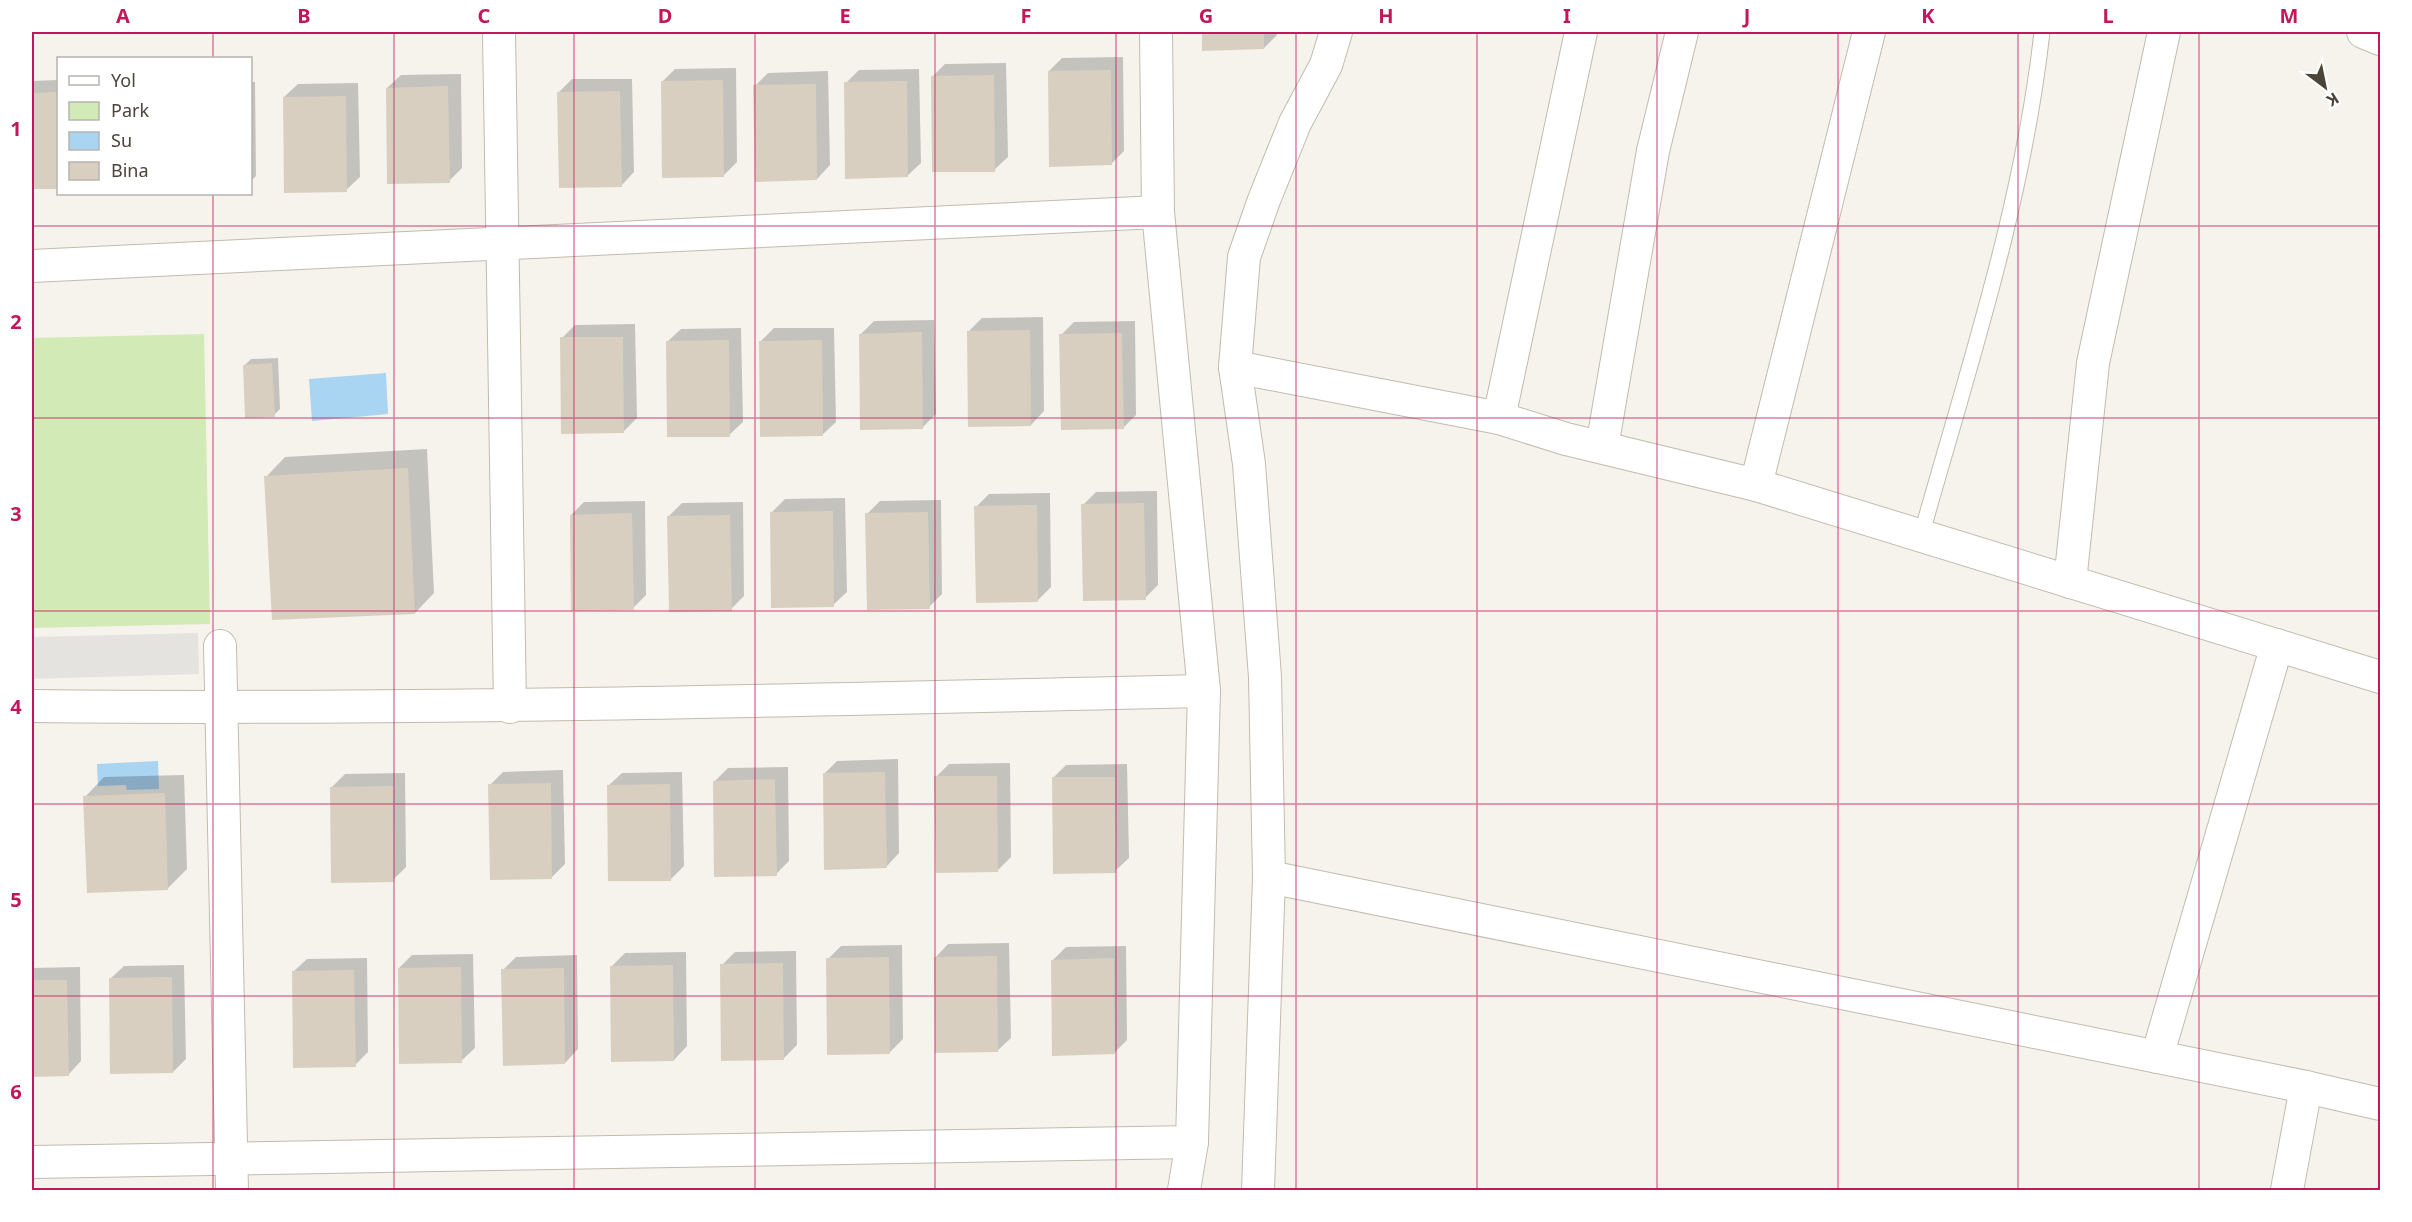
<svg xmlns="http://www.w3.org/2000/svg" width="2412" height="1222" font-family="'Noto Sans',sans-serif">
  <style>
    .green { fill: #d2eab5 }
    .parking { fill: #e5e3e0 }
    .water { fill: #a9d4f2 }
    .shadow { fill: #0003 }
    .building { fill: #d8cfc1 }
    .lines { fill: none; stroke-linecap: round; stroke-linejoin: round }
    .service-casing { stroke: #c2bbae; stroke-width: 17 }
    .minor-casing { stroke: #c2bbae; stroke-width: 34 }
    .service { stroke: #fff; stroke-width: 15 }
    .minor { stroke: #fff; stroke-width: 32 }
    .grid { fill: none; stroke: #c2185b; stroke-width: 1.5; stroke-opacity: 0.55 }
    .neatline { fill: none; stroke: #c2185b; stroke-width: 2 }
    .grid-label { font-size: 20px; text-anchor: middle; font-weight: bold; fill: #c2185b }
  </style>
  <rect width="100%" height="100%" fill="#f6f3ec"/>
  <path class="green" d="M204 334 210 624 32 628V338Z"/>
  <path class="parking" d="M198 633 199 674 32 679V637Z"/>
  <g class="water">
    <path d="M386 373 388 414 312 421 309 379Z"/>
    <path d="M158 761 159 789 127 790 126 785 98 786 97 764Z"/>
  </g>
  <g class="shadow">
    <path d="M1203 32H1277V35L1264 48 1203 49Z"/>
    <path d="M1123 57 1124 151 1111 164 1049 71 1062 58Z"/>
    <path d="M1006 63 1008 157 994 170 932 77 945 64Z"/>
    <path d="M736 68 737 162 724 175 662 82 675 69Z"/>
    <path d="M919 69 921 163 907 176 846 83 859 70Z"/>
    <path d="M828 71 830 165 817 179 755 86 768 73Z"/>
    <path d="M461 74 462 168 449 181 387 88 401 75Z"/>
    <path d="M572 79H632L634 172 621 186 559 92Z"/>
    <path d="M58 80V187L32 188V81Z"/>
    <path d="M250 82H255L256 176 250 182Z"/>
    <path d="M358 83 360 177 346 190 284 97 298 84Z"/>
    <path d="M1043 317 1044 411 1031 425 969 331 982 318Z"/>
    <path d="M934 320 936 414 923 427 861 334 874 321Z"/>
    <path d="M1135 321 1136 415 1123 428 1061 335 1074 322Z"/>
    <path d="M635 324 637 418 623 432 562 338 575 325Z"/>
    <path d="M741 328 743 422 729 435 667 342 681 329Z"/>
    <path d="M774 328H834L836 422 822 435 760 342Z"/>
    <path d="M278 358 280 409 274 415 244 366 251 359Z"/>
    <path d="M427 449 434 593 415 613 266 477 285 457Z"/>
    <path d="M1157 491 1158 585 1145 598 1083 505 1096 492Z"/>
    <path d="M1050 493 1051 587 1038 600 976 507 989 494Z"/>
    <path d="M845 498 847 592 833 605 772 512 785 499Z"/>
    <path d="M941 500 942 594 929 607 867 514 880 501Z"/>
    <path d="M645 501 646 595 633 608 571 515 584 502Z"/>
    <path d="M743 502 744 596 731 609 669 516 682 503Z"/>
    <path d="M898 759 899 853 886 867 824 774 837 761Z"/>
    <path d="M1010 763 1011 857 998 870 936 777 949 764Z"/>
    <path d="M1127 764 1129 858 1115 871 1053 778 1066 765Z"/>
    <path d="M788 767 789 861 776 874 714 782 728 768Z"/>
    <path d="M563 770 565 864 552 877 490 785 503 772Z"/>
    <path d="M682 772 684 866 671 879 608 786 622 773Z"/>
    <path d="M405 773 406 867 393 880 331 788 345 774Z"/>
    <path d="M184 775 187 869 167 889 85 797 104 777Z"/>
    <path d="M1009 943 1011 1038 997 1051 935 958 948 944Z"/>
    <path d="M902 945 903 1039 890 1052 828 959 841 946Z"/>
    <path d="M1126 946 1127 1040 1114 1053 1053 960 1066 947Z"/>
    <path d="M796 951 797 1045 784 1058 722 965 735 952Z"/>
    <path d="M686 952 687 1046 674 1060 612 966 625 953Z"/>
    <path d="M473 954 475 1048 461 1061 399 968 412 955Z"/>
    <path d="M577 955 578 1049 565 1063 503 970 516 957Z"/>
    <path d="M367 958 368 1052 355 1065 293 972 307 959Z"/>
    <path d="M184 965 186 1059 173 1072 110 979 124 966Z"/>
    <path d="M80 967 81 1061 68 1075H32V968Z"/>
  </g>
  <g class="building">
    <path d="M1202 32H1264V49L1202 51Z"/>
    <path d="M1111 70 1112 165 1049 167 1048 71Z"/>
    <path d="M994 75 995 172H932L931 76Z"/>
    <path d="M723 80 724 177 662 178 661 81Z"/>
    <path d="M907 81 908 177 845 179 844 82Z"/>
    <path d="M816 84 817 180 755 182 753 85Z"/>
    <path d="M448 86 450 183 387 184 386 88Z"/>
    <path d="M620 91 622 187 559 188 557 92Z"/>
    <path d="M58 92V189H32V93Z"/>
    <path d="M346 96 347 192 284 193 283 97Z"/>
    <path d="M1030 330 1031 426 968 427 967 331Z"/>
    <path d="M922 332 923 429 860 430 859 334Z"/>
    <path d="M1122 333 1124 429 1061 430 1059 334Z"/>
    <path d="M560 337H623L624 433 561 434Z"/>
    <path d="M729 340 730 437H667L666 341Z"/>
    <path d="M822 340 823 436 760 437 759 341Z"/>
    <path d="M272 363 275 417 245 418 243 365Z"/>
    <path d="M408 468 415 614 272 620 264 476Z"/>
    <path d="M1144 503 1146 600 1083 601 1081 504Z"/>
    <path d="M1037 505 1038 602 976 603 974 506Z"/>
    <path d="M833 511 834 607 771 608 770 512Z"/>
    <path d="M928 512 930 609 867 610 865 513Z"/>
    <path d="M632 513 634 610 571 611 570 515Z"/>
    <path d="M730 515 732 611 669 612 667 516Z"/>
    <path d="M885 772 887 868 824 870 823 773Z"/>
    <path d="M934 776H997L998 872 936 873Z"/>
    <path d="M1052 777H1115L1116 873 1053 874Z"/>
    <path d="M775 779 777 876 714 877 713 781Z"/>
    <path d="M551 783 552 879 490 880 488 784Z"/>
    <path d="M670 784 671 881H608L607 785Z"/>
    <path d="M393 786 394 882 331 883 330 787Z"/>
    <path d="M165 793 168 890 87 893 83 796Z"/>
    <path d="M997 956 998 1052 935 1053 934 957Z"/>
    <path d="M889 957 890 1054 827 1055 826 958Z"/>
    <path d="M1114 958 1115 1054 1052 1056 1051 960Z"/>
    <path d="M783 963 784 1060 721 1061 720 964Z"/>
    <path d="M673 965 674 1061 611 1062 610 966Z"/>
    <path d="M461 967 462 1063 399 1064 398 968Z"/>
    <path d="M564 968 565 1064 503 1066 501 969Z"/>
    <path d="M354 970 356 1067 293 1068 292 971Z"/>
    <path d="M172 977 173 1073 110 1074 109 978Z"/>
    <path d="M32 980H67L69 1076 32 1077Z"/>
  </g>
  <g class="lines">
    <g class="service-casing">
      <path id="service" d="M1921 536C1968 369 2023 204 2042 32"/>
    </g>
    <g class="minor-casing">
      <g id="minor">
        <path d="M499 32 510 707"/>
        <path d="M1156 32 1158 212 1204 691 1192 1142 1184 1190"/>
        <path d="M2363 32 2380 39"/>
        <path d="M32 266 1158 212"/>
        <path d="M1235 367 1499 418 1566 439 1756 485 2380 677"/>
        <path d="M1499 418 1581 32"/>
        <path d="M1602 447 1653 151 1682 32"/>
        <path d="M1756 485 1869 32"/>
        <path d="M2070 582 2093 363 2164 32"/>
        <path d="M220 646 232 1190"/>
        <path d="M32 706C422 710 813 700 1204 691"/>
        <path d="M1269 877 2306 1087 2380 1104"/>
        <path d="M2157 1057 2277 645"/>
        <path d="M32 1162 1192 1142"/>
        <path d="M1258 1190 1269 877 1265 677 1249 464 1235 367 1244 257 1264 200 1295 123 1326 65 1336 32"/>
        <path d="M2287 1190 2306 1087"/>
      </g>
    </g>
    <use href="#service" class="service"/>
    <use href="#minor" class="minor"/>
  </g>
  <path class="grid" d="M213 32V58M394 32V1190M574 32V1190M755 32V1190M935 32V1190M1116 32V1190M1296 32V1190M1477 32V1190M1657 32V1190M1838 32V1190M2018 32V1190M2199 32V1190M213 194V1190M32 226H2380M32 418H2380M32 611H2380M32 804H2380M32 996H2380"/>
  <rect width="2412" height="1222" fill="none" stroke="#ffffff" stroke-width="66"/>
  <rect x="57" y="57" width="195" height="138" fill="#ffffff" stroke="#b7b4b0" stroke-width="1.5"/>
  <rect x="69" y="76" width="30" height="9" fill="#ffffff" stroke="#b7b4b0" stroke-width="1.5"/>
  <text x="111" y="87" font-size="18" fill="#4b4439">Yol</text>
  <rect x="69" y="102" width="30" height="18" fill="#d2eab5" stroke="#b7b4b0" stroke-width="1.5"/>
  <text x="111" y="117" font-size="18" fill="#4b4439">Park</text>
  <rect x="69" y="132" width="30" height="18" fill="#a9d4f2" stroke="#b7b4b0" stroke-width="1.5"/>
  <text x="111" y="147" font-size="18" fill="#4b4439">Su</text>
  <rect x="69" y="162" width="30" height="18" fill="#d8cfc1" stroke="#b7b4b0" stroke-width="1.5"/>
  <text x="111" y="177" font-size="18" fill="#4b4439">Bina</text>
  <g transform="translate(2325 87) rotate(148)" stroke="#ffffff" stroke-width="4.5" paint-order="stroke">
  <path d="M0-4.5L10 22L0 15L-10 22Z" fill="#4b4439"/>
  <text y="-9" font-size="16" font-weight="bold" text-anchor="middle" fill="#4b4439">K</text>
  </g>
  <rect x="33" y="33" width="2346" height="1156" class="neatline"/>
  <g class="grid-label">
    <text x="123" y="23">A</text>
    <text x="304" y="23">B</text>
    <text x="484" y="23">C</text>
    <text x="665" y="23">D</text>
    <text x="845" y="23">E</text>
    <text x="1026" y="23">F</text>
    <text x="1206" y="23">G</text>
    <text x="1386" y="23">H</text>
    <text x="1567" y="23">I</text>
    <text x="1747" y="23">J</text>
    <text x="1928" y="23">K</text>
    <text x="2108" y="23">L</text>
    <text x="2289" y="23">M</text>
    <text x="16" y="136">1</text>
    <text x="16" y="329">2</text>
    <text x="16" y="521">3</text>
    <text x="16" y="714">4</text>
    <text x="16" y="907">5</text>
    <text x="16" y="1099">6</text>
  </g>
</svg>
